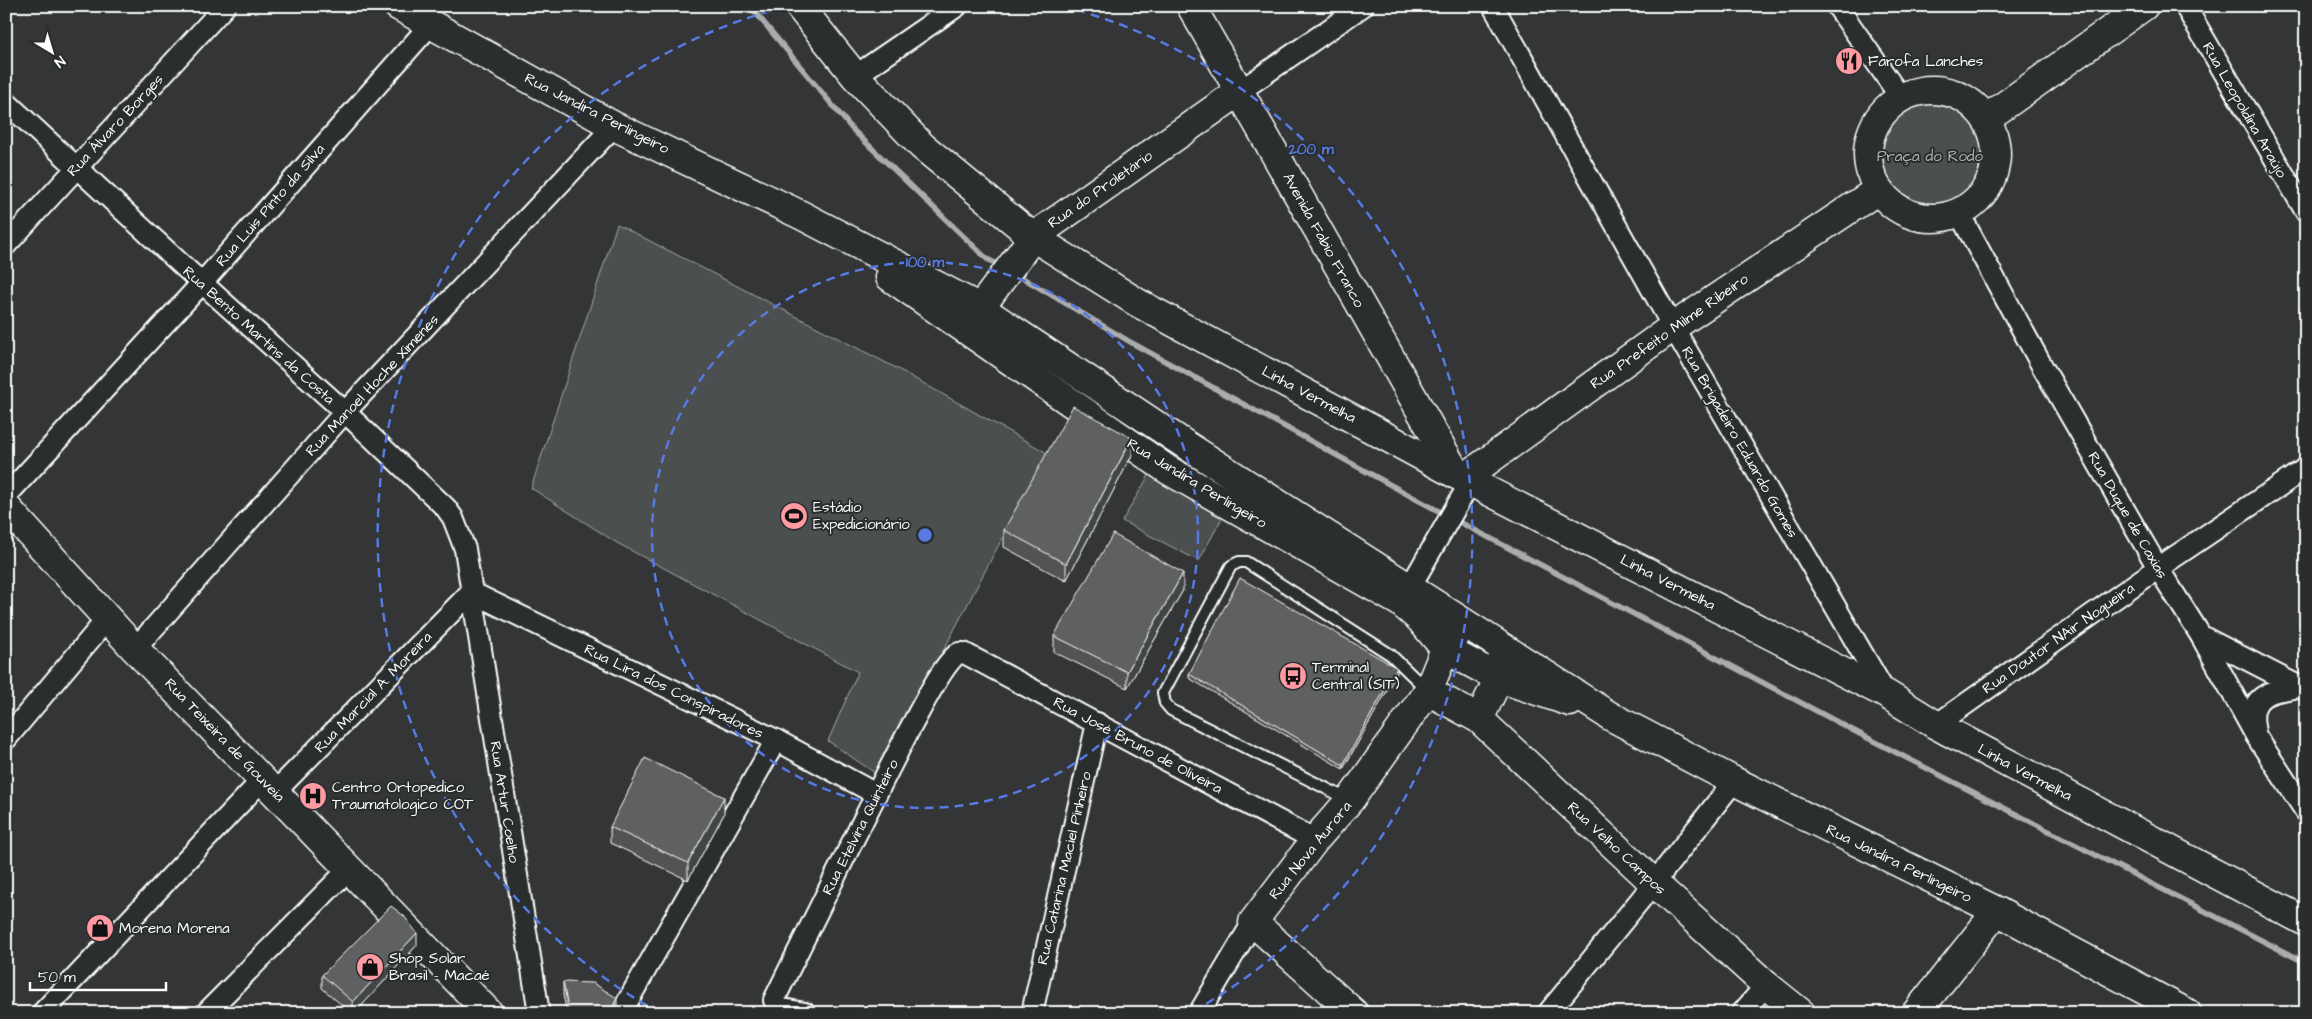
<svg xmlns="http://www.w3.org/2000/svg" width="2312" height="1019" font-family="'Architects Daughter',sans-serif">
  <style>
    .green { fill: #4c4f50; stroke: #a6a7a8 }
    .lines { fill: none; stroke-linecap: round; stroke-linejoin: round }
    .stream { stroke: #abacad; stroke-width: 5.5 }
    .lane-casing { stroke: #fff; stroke-width: 14 }
    .street-casing { stroke: #fff; stroke-width: 24 }
    .secondary-casing { stroke: #fff; stroke-width: 31 }
    .highway-casing { stroke: #fff; stroke-width: 31 }
    .lane { stroke: #2a2d2e; stroke-width: 10 }
    .street { stroke: #2a2d2e; stroke-width: 20 }
    .secondary { stroke: #2a2d2e; stroke-width: 28 }
    .highway { stroke: #2a2d2e; stroke-width: 28 }
    .wall { fill: #525354; stroke: #fff }
    .shaded-wall { fill: #424445; stroke: #fff }
    .building { fill: #5f6162; stroke: #fff }
    .ring { fill: none; stroke: #567ae2; stroke-width: 2.5; stroke-dasharray: 9 6 }
    .labels { text-anchor: middle; stroke-width: 4; stroke-linejoin: round; paint-order: stroke }
    .poi-label { font-size: 15px; fill: #fff; stroke: #2a2d2e; text-anchor: start }
    .street-label { font-size: 15px; fill: #fff; stroke: #2a2d2e }
    .park-label { font-size: 15px; fill: #b7b9b9; stroke: #2a2d2e }
    .centre { fill: #567ae2; stroke: #2a2d2e; stroke-width: 2.5 }
    .ring-label { font-size: 15px; text-anchor: middle; font-weight: bold; fill: #567ae2; stroke: #2a2d2e; stroke-width: 4; stroke-linejoin: round; paint-order: stroke }
  </style>
  <rect width="100%" height="100%" fill="#333536"/>
  <filter id="ink" filterUnits="userSpaceOnUse"><feTurbulence type="fractalNoise" baseFrequency=".02" numOctaves="2"/><feDisplacementMap in="SourceGraphic" scale="10" xChannelSelector="R" yChannelSelector="G"/><feConvolveMatrix kernelMatrix="1 2 1 2 8 2 1 2 1" color-interpolation-filters="sRGB"/></filter>
  <g filter="url(#ink)">
    <g class="green">
      <circle cx="1930" cy="156" r="56"/>
      <path d="M617 224 898 369 1047 453 878 775 828 741 858 672 617 543 531 488Z"/>
      <path d="M1149 475 1223 516 1199 561 1122 521Z"/>
    </g>
    <g class="lines">
      <g class="stream">
        <path d="M750 6 853 130 987 259 1001 266"/>
        <path d="M1016 274 1132 343 1418 500 1858 733 2306 963"/>
      </g>
      <g class="lane-casing">
        <path id="lane" d="M1349 800 1171 710 1165 703 1163 693 1231 566 1239 562H1246L1391 655 1427 690"/>
      </g>
      <g class="street-casing">
        <g id="street">
          <path d="M1493 6 1673 327 1886 694"/>
          <path d="M1837 6 1901 98"/>
          <path d="M2185 6 2306 212"/>
          <path d="M855 76 957 6"/>
          <path d="M1240 91 1363 6"/>
          <path d="M6 102 182 265 345 412 446 508 453 518 465 549 539 1013"/>
          <path d="M1959 213 2042 366 2158 568 2201 636 2256 736 2306 812"/>
          <path d="M6 245 225 6"/>
          <path d="M6 496 202 283 431 24"/>
          <path d="M1410 587 1471 481"/>
          <path d="M471 592 776 740 876 794"/>
          <path d="M2201 636 2306 690"/>
          <path d="M135 649 345 412 614 126"/>
          <path d="M1936 725 2158 568 2306 468"/>
          <path d="M2255 732C2246 693 2271 691 2302 687"/>
          <path d="M6 739 107 619"/>
          <path d="M275 792 471 592"/>
          <path d="M42 1013 263 779"/>
          <path d="M206 1013 349 869"/>
          <path d="M621 1013 776 740"/>
          <path d="M805 1013 777 1008 774 1000C818 911 862 821 908 732 918 715 943 662 959 653H964L1315 840"/>
          <path d="M1032 1013 1097 723"/>
          <path d="M1199 1013 1253 922"/>
          <path d="M1548 1013 1654 883 1734 781"/>
          <path d="M1742 1013 1766 985"/>
        </g>
      </g>
      <g class="secondary-casing">
        <g id="secondary">
          <path d="M398 6 614 126 801 215 980 308 1186 445 1610 716 1734 781 1997 911 2187 1013"/>
          <path d="M799 6 855 76 922 146 1033 237 1138 303 1457 475 1886 694 1936 725 2306 922"/>
          <path d="M1191 6 1457 475"/>
          <circle cx="1932" cy="154" r="64"/>
          <path d="M1987 118 2144 6"/>
          <path d="M890 277 1168 470 1400 602 1420 619 1445 649 1499 678 1570 702"/>
          <path d="M973 325 980 308 1033 237 1240 91"/>
          <path d="M1464 478 1673 327 1878 190"/>
          <path d="M1428 691 1479 719 1654 883 1766 985 1801 1013"/>
          <path d="M1479 719 1499 678 1502 660"/>
          <path d="M1354 1013 1253 922 1315 840 1350 800 1428 691 1445 649 1456 635"/>
          <path d="M1916 1013 1997 911"/>
        </g>
      </g>
      <g class="highway-casing">
        <path id="highway" d="M6 507 135 649 489 1013"/>
      </g>
      <use href="#lane" class="lane"/>
      <use href="#street" class="street"/>
      <use href="#secondary" class="secondary"/>
      <use href="#highway" class="highway"/>
    </g>
    <g class="wall">
      <path d="M1132 455 1066 581 1004 547V530Z"/>
      <path d="M1183 590 1127 688 1054 652V636Z"/>
      <path d="M1397 673 1343 769 1189 678V674Z"/>
      <path d="M724 814 688 880 610 843V827Z"/>
      <path d="M417 945 355 1013H351L322 988V975Z"/>
      <path d="M563 982 617 1011 616 1013H567L563 995Z"/>
    </g>
    <g class="shaded-wall">
      <path d="M1132 438V455L1066 581V564Z"/>
      <path d="M1183 573V590L1127 688V672Z"/>
      <path d="M1397 668V673L1343 769V765Z"/>
      <path d="M724 797V814L688 880V863Z"/>
      <path d="M417 933V945L355 1013H353V1002Z"/>
      <path d="M617 998V1011L616 1013H610Z"/>
    </g>
    <g class="building">
      <path d="M1073 406 1132 438 1066 564 1004 530Z"/>
      <path d="M1113 534 1183 573 1127 672 1054 636Z"/>
      <path d="M1240 578 1397 668 1343 765 1189 674Z"/>
      <path d="M645 758 724 797 688 863 610 827Z"/>
      <path d="M391 906 404 916 417 933 353 1002 322 975Z"/>
      <path d="M563 982 593 983 617 998 610 1013H569Z"/>
    </g>
  </g>
  <g class="ring">
    <circle cx="925" cy="535" r="273"/>
    <path d="M660 1013A546 546 0 0 1 788 6M1062 6A546 546 0 0 1 1190 1013"/>
  </g>
  <defs>
    <g id="restaurant-disc" transform="scale(1.4375)"><circle r="9.5" fill="#ff9aa2" stroke="#2a2d2e"/><path d="M-5-6h1v4h1v-4h1v4h1v-4h1v5L-1.5 .5V6h-2V.5L-5-1ZM5-6V6H3V1.5H1.5Q1.5-4 5-6Z" fill="#111"/></g>
    <g id="stadium-disc" transform="scale(1.4375)"><circle r="9.5" fill="#ff9aa2" stroke="#2a2d2e"/><path d="M0-5a6.5 5 0 1 0 0 10a6.5 5 0 1 0 0-10ZM-3.5-1.8h7v3.6h-7Z" fill="#111"/></g>
    <g id="bus-disc" transform="scale(1.4375)"><circle r="9.5" fill="#ff9aa2" stroke="#2a2d2e"/><path d="M-5-6H5V4H4V6H2V4H-2V6H-4V4H-5ZM-3.5-4V0h7V-4ZM-3.5 1.2v1.5H-2V1.2ZM2 1.2v1.5H3.5V1.2Z" fill="#111"/></g>
    <g id="hospital-disc" transform="scale(1.4375)"><circle r="9.5" fill="#ff9aa2" stroke="#2a2d2e"/><path d="M-5-5h3v3.5h4V-5h3V5h-3V1.5h-4V5h-3Z" fill="#111"/></g>
    <g id="shop-disc" transform="scale(1.4375)"><circle r="9.5" fill="#ff9aa2" stroke="#2a2d2e"/><path d="M-5-2.5h2.3a2.7 3.5 0 0 1 5.4 0H5L5.5 6h-11ZM-1.5-2.5h3a1.5 2.3 0 0 0-3 0Z" fill="#111"/></g>
  </defs>
  <g fill-rule="evenodd">
    <use href="#restaurant-disc" x="1849" y="61"/>
    <use href="#stadium-disc" x="794" y="516"/>
    <use href="#bus-disc" x="1293" y="676"/>
    <use href="#hospital-disc" x="313" y="796"/>
    <use href="#shop-disc" x="100" y="928"/>
    <use href="#shop-disc" x="370" y="967"/>
  </g>
  <g class="labels">
    <g class="poi-label">
      <text x="1868" y="66">Farofa Lanches</text>
      <text x="813" y="512">Estádio<tspan x="813" dy="17">Expedicionário</tspan></text>
      <text x="1312" y="672">Terminal<tspan x="1312" dy="17">Central (SIT)</tspan></text>
      <text x="332" y="792">Centro Ortopedico<tspan x="332" dy="17">Traumatologico COT</tspan></text>
      <text x="119" y="933">Morena Morena</text>
      <text x="389" y="963">Shop Solar<tspan x="389" dy="17">Brasil - Macaé</tspan></text>
    </g>
    <g class="street-label">
      <text transform="translate(2245 110) rotate(60)" y="5">Rua Leopoldina Araújo</text>
      <text transform="translate(597 113) rotate(27)" y="5">Rua Jandira Perlingeiro</text>
      <text transform="translate(115 125) rotate(-47)" y="5">Rua Álvaro Borges</text>
      <text transform="translate(1100 189) rotate(-35)" y="5">Rua do Proletário</text>
      <text transform="translate(270 205) rotate(-49)" y="5">Rua Luis Pinto da Silva</text>
      <text transform="translate(1324 240) rotate(61)" y="5">Avenida Fabio Franco</text>
      <text transform="translate(1669 331) rotate(-35)" y="5">Rua Prefeito Milme Ribeiro</text>
      <text transform="translate(259 335) rotate(42)" y="5">Rua Bento Martins da Costa</text>
      <text transform="translate(372 385) rotate(-47)" y="5">Rua Manoel Hoche Ximenes</text>
      <text transform="translate(1309 394) rotate(28)" y="5">Linha Vermelha</text>
      <text transform="translate(1740 442) rotate(60)" y="5">Rua Brigadeiro Eduardo Gomes</text>
      <text transform="translate(1197 483) rotate(31)" y="5">Rua Jandira Perlingeiro</text>
      <text transform="translate(2128 515) rotate(60)" y="5">Rua Duque de Caxias</text>
      <text transform="translate(1668 582) rotate(27)" y="5">Linha Vermelha</text>
      <text transform="translate(2058 638) rotate(-35)" y="5">Rua Doutor NAir Nogueira</text>
      <text transform="translate(674 691) rotate(26)" y="5">Rua Lira dos Conspiradores</text>
      <text transform="translate(373 692) rotate(-46)" y="5">Rua Marcial A. Moreira</text>
      <text transform="translate(225 740) rotate(46)" y="5">Rua Teixeira de Gouveia</text>
      <text transform="translate(1138 745) rotate(28)" y="5">Rua José Bruno de Oliveira</text>
      <text transform="translate(2025 772) rotate(28)" y="5">Linha Vermelha</text>
      <text transform="translate(505 802) rotate(81)" y="5">Rua Artur Coelho</text>
      <text transform="translate(860 827) rotate(-63)" y="5">Rua Etelvina Quinteiro</text>
      <text transform="translate(1617 848) rotate(43)" y="5">Rua Velho Campos</text>
      <text transform="translate(1310 850) rotate(-51)" y="5">Rua Nova Aurora</text>
      <text transform="translate(1899 863) rotate(26)" y="5">Rua Jandira Perlingeiro</text>
      <text transform="translate(1064 868) rotate(-77)" y="5">Rua Catarina Maciel Pinheiro</text>
    </g>
    <g class="park-label">
      <text x="1930" y="161">Praça do Rodo</text>
    </g>
  </g>
  <circle cx="925" cy="535" r="8" class="centre"/>
  <g class="ring-label">
    <text x="1311" y="154">200 m</text>
    <text x="925" y="267">100 m</text>
  </g>
  <rect width="2312" height="1019" fill="none" stroke="#2a2d2e" stroke-width="25"/>
  <rect x="12" y="12" width="2287" height="994" fill="none" stroke="#fff" stroke-width="2" filter="url(#ink)"/>
  <g transform="translate(52 52) rotate(142)" stroke="#2a2d2e" stroke-width="4" paint-order="stroke">
  <path d="M0-4L9 19L0 12L-9 19Z" fill="#ffffff"/>
  <text y="-8" font-size="14" font-weight="bold" text-anchor="middle" fill="#ffffff">N</text>
  </g>
  <path d="M30 982v8h136v-8" fill="none" stroke="#ffffff" stroke-width="2.5"/>
  <text x="38" y="982" font-size="15" fill="#ffffff" stroke="#2a2d2e" stroke-width="4" paint-order="stroke">50 m</text>
</svg>
